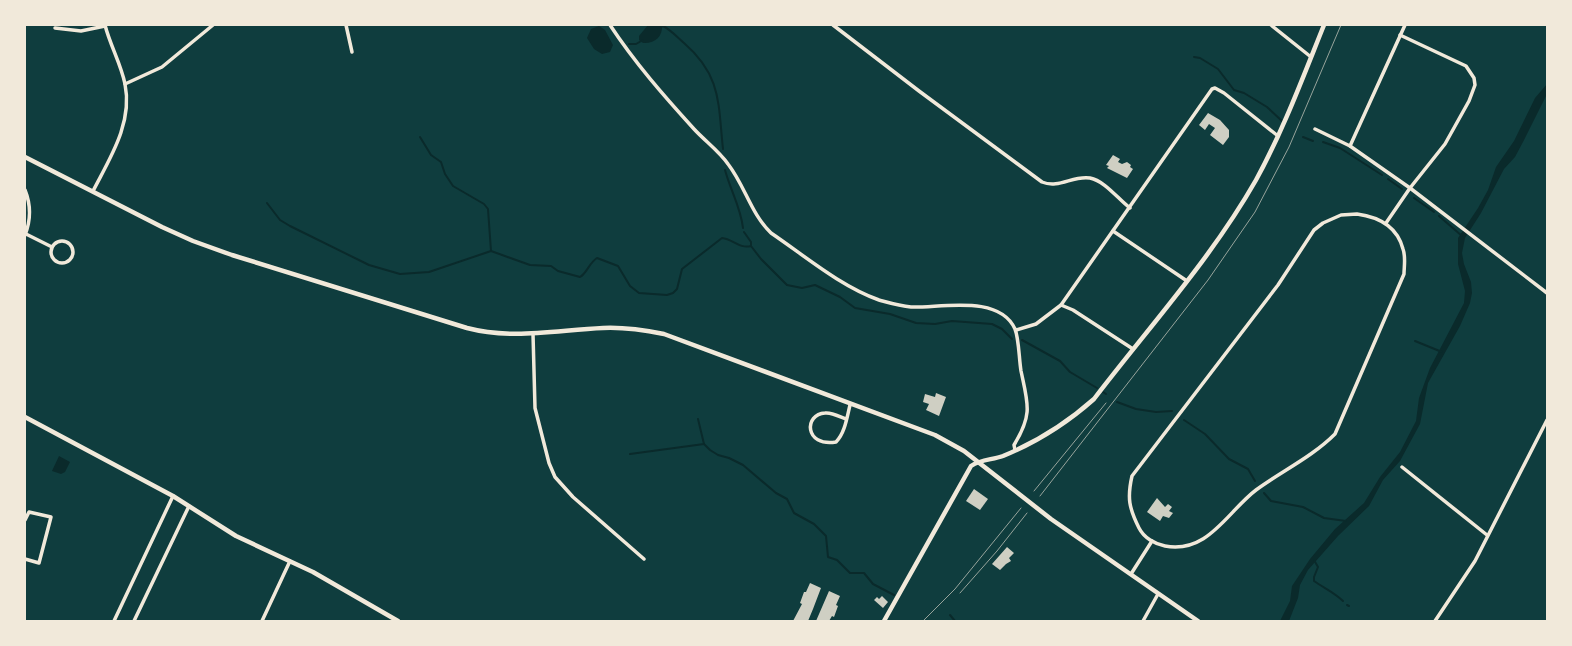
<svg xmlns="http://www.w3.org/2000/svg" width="1572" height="646" font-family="Rubik,sans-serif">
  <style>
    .water { fill: #0a2a2b }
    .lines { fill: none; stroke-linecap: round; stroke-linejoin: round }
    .stream { stroke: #0a2a2b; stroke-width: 2 }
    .building { fill: #cfcfc3 }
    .minor { stroke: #f1e9da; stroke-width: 3.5 }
    .tertiary { stroke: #f1e9da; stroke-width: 4.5 }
    .tram { stroke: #97a49c; stroke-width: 1 }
  </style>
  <rect width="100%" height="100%" fill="#0f3d3e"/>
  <g class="water">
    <path d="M648 25H662C663 37 654 44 643 43L639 40V36Z"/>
    <path d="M599 26 605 30 613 45 610 52 602 54 594 49 587 38 591 29Z"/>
    <path d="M1547 84V94L1523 142 1515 157 1504 169 1481 213 1465 238 1462 253 1464 264 1471 282 1472 293 1470 303 1460 326 1428 383 1420 424 1400 461 1383 480 1369 506 1338 536 1308 570 1300 585 1298 598 1289 621H1280L1290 601 1292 586 1310 559 1335 529 1364 503 1380 477 1400 452 1416 421 1419 398 1430 368 1464 303 1465 291 1458 264V238L1478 208 1488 190 1496 167 1514 141 1535 98Z"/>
    <path d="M59 456 70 462 65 472 61 474 52 471Z"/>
  </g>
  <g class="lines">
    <g class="stream">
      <path d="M661 27 663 26C671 30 677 37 684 43 722 76 718 104 723 149"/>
      <path d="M629 44H636L643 40"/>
      <path d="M1194 57 1200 58 1218 69 1234 90 1244 93 1267 107 1282 121"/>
      <path d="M420 137 431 155 441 162 445 174 453 186 484 204 488 209 491 251"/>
      <path d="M1303 137 1313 141"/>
      <path d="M1323 142 1340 148 1382 175"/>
      <path d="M725 170C730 189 741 208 743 228"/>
      <path d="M1388 179 1402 189"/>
      <path d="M1414 198 1434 212"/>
      <path d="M267 203 280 220 290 226 369 265 400 274 429 272 491 251 530 265 551 266 558 271 580 277C587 273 589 263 597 258L618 266 630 286 639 293 667 295 673 293 677 289 682 269 722 238C733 239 739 249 751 246"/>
      <path d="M1439 216 1462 236"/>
      <path d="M744 232 751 242V246L761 259 787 285 802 288 815 285 840 297 855 308 890 314 916 323 935 324 952 321 992 324 1002 329 1012 339"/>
      <path d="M1022 340 1060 361 1070 372 1097 388"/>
      <path d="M1415 341 1442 352"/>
      <path d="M1103 392 1106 394"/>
      <path d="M1117 402 1136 409 1156 412 1172 411"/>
      <path d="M698 419 704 444 710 450 718 455 729 458 743 465 776 493 787 499 794 513 814 524 826 536 828 557 837 560 850 573H864L873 584 894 595"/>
      <path d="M1184 420 1205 434 1229 459 1248 469 1255 481"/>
      <path d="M630 454 704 444"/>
      <path d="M1264 493 1271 501 1303 507 1324 518 1346 521"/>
      <path d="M1314 560 1318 567 1314 577V581C1324 588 1335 593 1343 601"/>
      <path d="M1347 605 1349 606"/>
      <path d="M950 615 955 621"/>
    </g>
  </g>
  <g class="building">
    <path d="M1208 113 1220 120 1229 130V137L1223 145 1210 135 1215 128 1209 124 1205 130 1199 125Z"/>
    <path d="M1113 155 1120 159 1118 162 1122 164 1127 162 1131 165 1130 167 1133 169 1127 178 1107 168 1109 166 1106 165Z"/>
    <path d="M936 393 946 397 939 416 926 410 929 404 923 402 925 394 935 397Z"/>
    <path d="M974 489 988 499 980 510 966 501Z"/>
    <path d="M1157 498 1165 507 1168 504 1172 507 1169 511 1173 513 1169 518 1163 516 1160 521 1147 512Z"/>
    <path d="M1007 547 1014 553 1009 558 1011 561 1006 564 1000 570 992 564Z"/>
    <path d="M810 583 821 588 813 609 808 621H793L802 604 800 603 804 592H806Z"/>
    <path d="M829 591 840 596 836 605 838 606 834 617 832 616 829 621H816Z"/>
    <path d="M882 596 888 602 883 608 874 600 877 597 879 599Z"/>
  </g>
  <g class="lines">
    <g class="minor">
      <path d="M346 25 352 52"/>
      <path d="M610 25C635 63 664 96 694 129 705 141 719 151 728 164 745 186 751 214 771 233 805 256 840 286 879 300 890 303 900 306 911 307 941 308 999 294 1015 329 1019 339 1019 359 1021 371 1028 404 1033 414 1014 445L1015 450"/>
      <path d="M833 25 919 91 1042 182C1059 189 1073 175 1090 178 1105 181 1118 199 1130 208"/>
      <path d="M1271 25 1311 57"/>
      <path d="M55 28 81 31 105 26"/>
      <path d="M125 84 162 67 213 25"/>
      <path d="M1315 129 1350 146 1410 188 1547 293"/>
      <path d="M1350 146 1405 25"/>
      <path d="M25 190C31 205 31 220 25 235"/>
      <path d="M93 191C110 158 133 123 125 84 121 64 110 45 105 25"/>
      <path d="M1357 214C1379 217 1397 226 1403 249 1406 257 1404 267 1404 274L1335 434C1312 457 1282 471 1256 490 1227 512 1208 554 1165 546 1155 544 1144 538 1139 528 1129 508 1127 498 1132 476L1278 285 1314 230 1323 223 1341 215Z"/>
      <path d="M1386 223 1410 188 1445 144 1469 101 1475 85 1474 78 1466 66 1400 35"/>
      <path d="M1113 231 1187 281"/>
      <path d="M26 234 52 247"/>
      <circle cx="62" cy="252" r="11"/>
      <path d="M1061 305 1073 310 1133 349"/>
      <path d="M1016 330 1036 324 1061 305 1212 89 1215 88 1224 93 1278 136"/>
      <path d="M533 334 535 408 549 463 555 477 573 497 644 559"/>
      <path d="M846 419C840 417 832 412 825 413 804 414 804 447 836 442 845 433 847 417 850 405"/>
      <path d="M1402 467 1487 535"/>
      <path d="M25 520 29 512 51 517 39 563 25 559"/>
      <path d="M1131 574 1152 541"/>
      <path d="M114 621 173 496"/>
      <path d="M134 621 189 506"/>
      <path d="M262 621 290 561"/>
      <path d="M1143 621 1158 594"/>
      <path d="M1435 621 1475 561 1547 420"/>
    </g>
    <g class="tertiary">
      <path d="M25 157 162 227 193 241 232 255 467 328C513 340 557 330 603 328 624 327 644 330 664 334L935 435 964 451 1051 519 1198 621"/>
      <path d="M25 417 173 496 236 536 313 572 398 621"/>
      <path d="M884 621 971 466C981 459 992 460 1003 456 1037 442 1067 423 1094 399 1149 327 1211 259 1256 180 1283 131 1303 77 1324 25"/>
    </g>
    <g class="tram">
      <path d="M1034 491 1106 403"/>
      <path d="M1040 496 1208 280 1255 212 1289 147 1341 25"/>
      <path d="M960 593 997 551 1027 513"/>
      <path d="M923 621 955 589 1021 508"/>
    </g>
  </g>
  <rect width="1572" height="646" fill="none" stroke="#f1e9da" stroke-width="52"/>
</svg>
